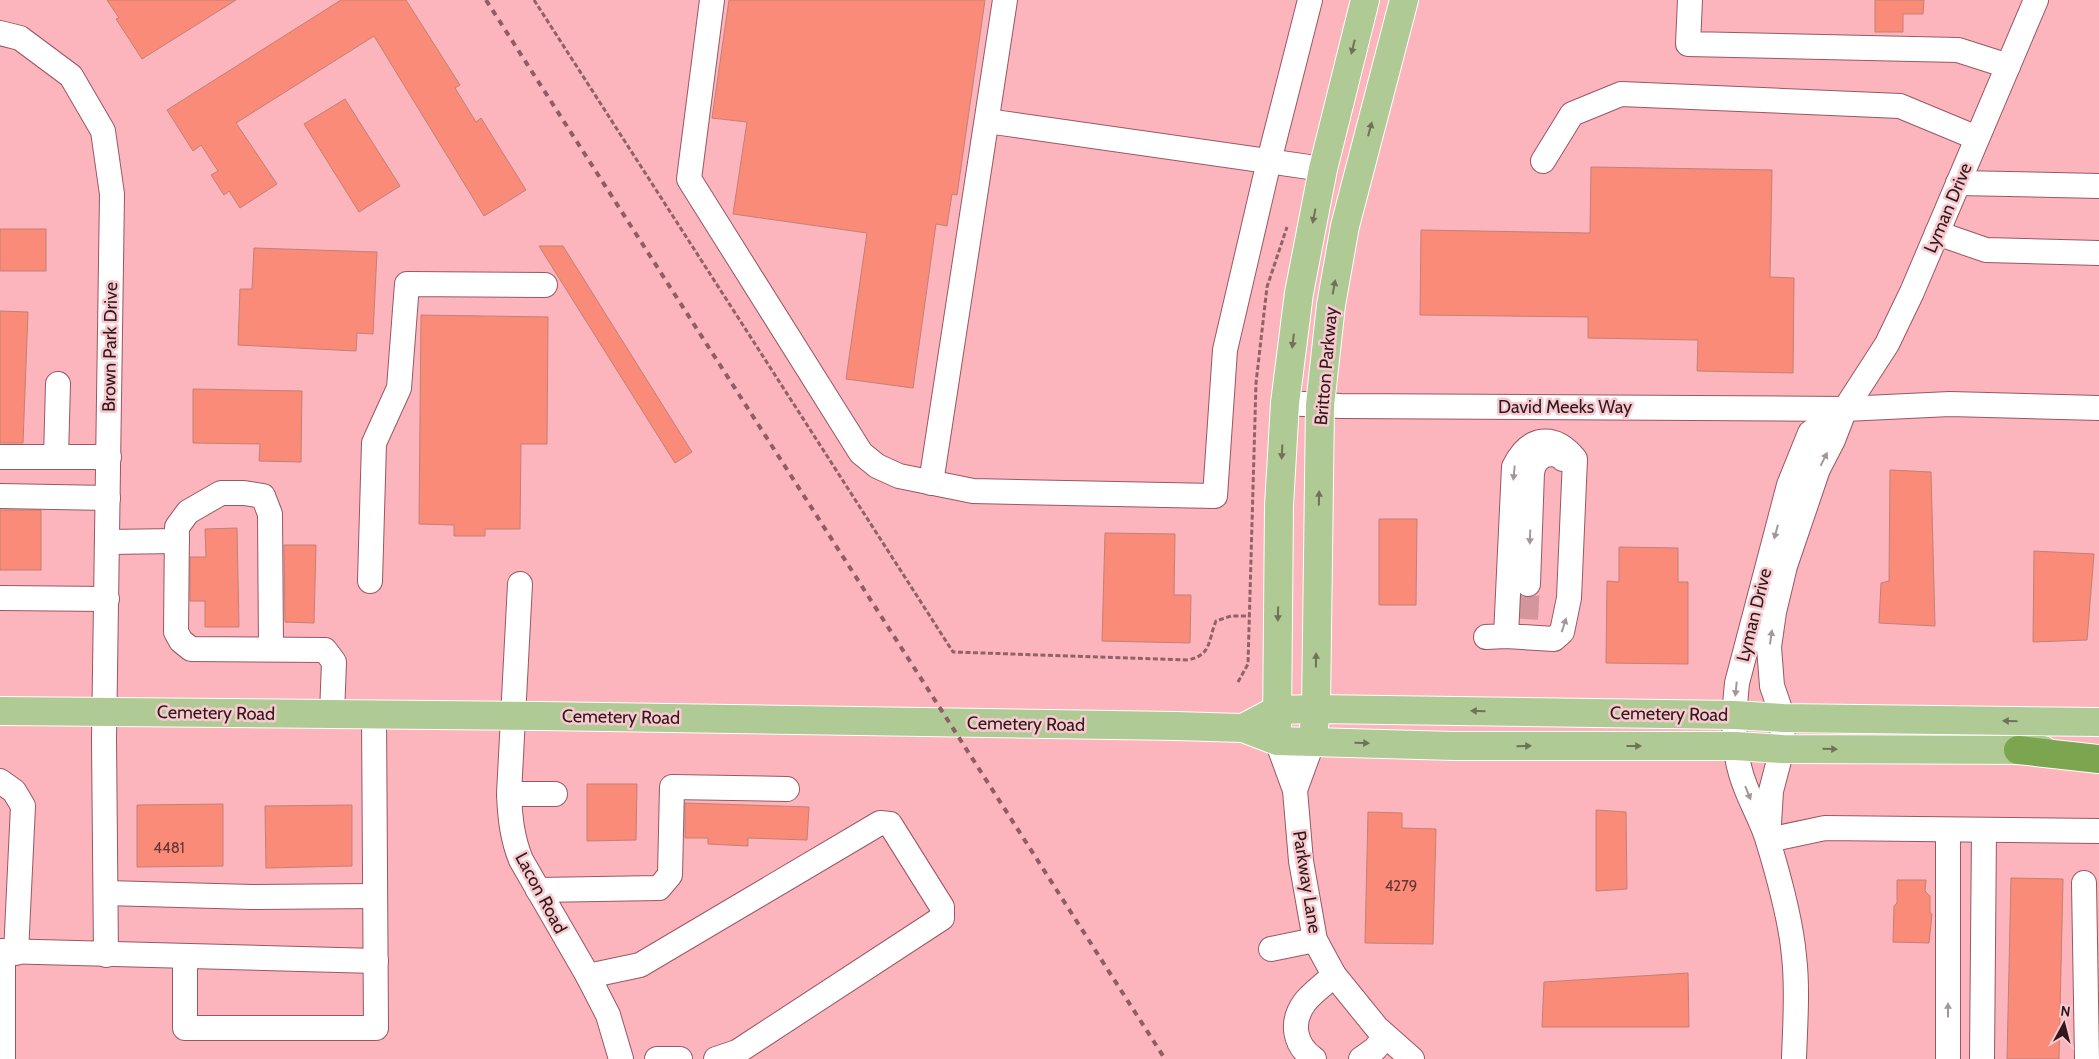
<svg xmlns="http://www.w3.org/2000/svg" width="2099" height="1059" font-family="Cabin,sans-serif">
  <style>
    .building { fill: #f98b78; stroke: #c38175 }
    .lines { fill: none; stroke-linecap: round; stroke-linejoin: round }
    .minor-tunnel { stroke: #d4959d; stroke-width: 24; stroke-dasharray: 24 12; stroke-linecap: butt }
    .minor-casing { stroke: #985862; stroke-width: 26 }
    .major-casing { stroke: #fff; stroke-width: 30 }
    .highway-casing { stroke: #fff; stroke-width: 30 }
    .path { stroke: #926269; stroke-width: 3; stroke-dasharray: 5 2.5; stroke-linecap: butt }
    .minor { stroke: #fff; stroke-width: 24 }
    .major { stroke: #b0ca95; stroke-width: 28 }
    .highway { stroke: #7ba64f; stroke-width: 28 }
    .rail { stroke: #8d5e65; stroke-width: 4; stroke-dasharray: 6 6; stroke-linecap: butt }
    .oneway { fill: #717158 }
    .oneway2 { fill: #a39799 }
    .labels { text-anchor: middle; stroke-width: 5; stroke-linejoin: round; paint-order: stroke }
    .number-label { font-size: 15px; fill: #643533 }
    .street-label { font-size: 18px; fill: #32181c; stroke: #f7cacf }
  </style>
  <rect width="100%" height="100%" fill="#fcb4bd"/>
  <g class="building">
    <path d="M107 0H236L142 59 116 19 119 18Z"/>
    <path d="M341 0H406L460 85 455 88 476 122 481 118 526 190 484 216 374 36 236 123 277 184 240 208 229 191 224 195 211 175 218 171 201 145 193 151 167 110Z"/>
    <path d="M729 0H985L957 195 952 194 947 226 936 224 913 388 846 379 867 233 733 214 747 122 712 118Z"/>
    <path d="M1875 0H1924L1923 14H1903V32H1875Z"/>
    <path d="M345 99 400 186 359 212 304 124Z"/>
    <path d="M1591 167 1772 170 1770 277 1794 278 1793 373 1697 371 1698 340 1588 338V317L1420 315 1421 230 1590 233Z"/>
    <rect x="0" y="229" width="46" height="42"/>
    <path d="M539 246H563L692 452 675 463Z"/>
    <path d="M254 248 377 252 373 334 357 333 356 351 238 345 240 289H252Z"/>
    <path d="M0 311 28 312 23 443H0Z"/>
    <path d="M421 315 548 317 547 444H521L520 529H485V536H454V525L419 524Z"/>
    <path d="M193 389 302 391 301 462 259 461 260 444 193 443Z"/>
    <path d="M1890 470 1931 472 1935 626 1879 623 1881 583 1889 581Z"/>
    <rect x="0" y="510" width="41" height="60"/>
    <path d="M1379 519H1417L1416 605H1379Z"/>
    <path d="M237 528 239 627H205V601H190V557H206L205 529Z"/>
    <path d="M1105 533 1175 534 1174 595H1191L1190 643 1102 641Z"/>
    <path d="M284 545H316L314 623 285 622Z"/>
    <path d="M1619 547 1678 548V582H1688V664L1606 663 1607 581 1619 582Z"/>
    <path d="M2034 551 2094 554 2087 640 2033 642Z"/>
    <path d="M587 784H637L636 840 587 841Z"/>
    <path d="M685 803 809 807 807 840 748 838V846L708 844V838H685Z"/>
    <path d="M223 804V866L137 867V805Z"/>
    <path d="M352 805V866L266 868 265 806Z"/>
    <path d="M1596 810 1626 812 1627 889 1596 891Z"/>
    <path d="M1368 812 1402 813V828L1436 829 1433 944 1365 943Z"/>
    <path d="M2011 878 2063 879 2059 1059H2007Z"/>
    <path d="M1897 880H1926L1925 891 1930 896V913L1932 914 1929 943 1893 942 1894 906 1897 903Z"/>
    <path d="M1688 973 1689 1027H1542L1544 982Z"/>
  </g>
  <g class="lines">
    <path class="minor-tunnel" d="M1526 619 1528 584"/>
    <g class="minor-casing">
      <g id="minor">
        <path d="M712 0 689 179 861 453 877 466 899 476 973 491 1215 496 1225 350 1269 161 1310 0"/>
        <path d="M1690 0 1688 44 1958 50 2008 66"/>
        <path d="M0 33 20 38 71 76 103 131 112 194 104 740 106 955"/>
        <path d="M987 121 1323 169"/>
        <path d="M1543 161 1572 114 1621 94 1900 106 1977 138"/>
        <path d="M1958 183 2099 186"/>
        <path d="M1937 233 1986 250 2099 253"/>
        <path d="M1285 403 1341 406 1845 409 1950 404 2099 408"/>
        <path d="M0 457H109"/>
        <path d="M56 457 58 384"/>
        <path d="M931 483 1005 0"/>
        <path d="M0 496 108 498"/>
        <path d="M108 542 177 541"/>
        <path d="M370 581 374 443 399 388 407 284 545 285"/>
        <path d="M520 584 509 794C510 817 512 838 521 860L588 976 608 1015 621 1059"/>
        <path d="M1528 584 1532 472C1533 469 1534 463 1537 461 1543 453 1557 452 1563 459"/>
        <path d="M0 598 107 599"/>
        <path d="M1486 637 1506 636 1554 639 1562 632 1569 598 1575 459C1554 433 1529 436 1514 467L1506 636"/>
        <path d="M271 649 270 514 263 496 244 493H221L188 512 177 527 176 632 181 641 191 649 325 650 334 662 332 714"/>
        <path d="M1277 741 1295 790 1301 861 1315 940 1334 975 1377 1028 1412 1059"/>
        <path d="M0 781 14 791 23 806 16 953"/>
        <path d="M1295 790 1313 741"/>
        <path d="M509 794H555"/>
        <path d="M1768 840 1771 791 1782 749 1783 718 1772 686 1769 647 1774 612 1785 566 1818 469 1833 440 1845 409 1887 344 1912 292 2036 0"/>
        <path d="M1768 840 1825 828 2099 831"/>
        <path d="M2084 883 2087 1059"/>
        <path d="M538 890 659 888 670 875 672 787 787 789"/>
        <path d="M106 893 252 897 374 896"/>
        <path d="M1271 949 1315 940"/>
        <path d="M0 951 376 961"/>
        <path d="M3 952V1059"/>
        <path d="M185 957V1028H376L374 714"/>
        <path d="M588 976 640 965 880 823 890 824 942 907V918L737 1052 716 1059"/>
        <path d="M657 1059H680"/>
        <path d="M1314 1059C1294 1045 1290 1022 1305 1002 1313 992 1325 984 1334 975"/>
        <path d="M1361 1059 1375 1049 1385 1037"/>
        <path d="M1794 1059C1795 1025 1798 990 1794 956 1791 921 1778 874 1768 841 1761 817 1746 795 1740 770 1732 741 1734 712 1737 683L1789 485 1810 433 1845 409"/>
        <path d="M1948 1059V830"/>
        <path d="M1982 1059 1984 830"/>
      </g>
    </g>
    <g class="major-casing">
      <g id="major">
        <path d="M0 711 542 716 1176 726 1243 728 1277 741 1454 746H1735L1782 749 2043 750"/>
        <path d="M1277 727 1279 506 1285 403 1299 293 1323 169 1365 0"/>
        <path d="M1314 727 1316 709 1320 405 1331 305 1345 226 1404 0"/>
        <path d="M1243 728 1277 710 1316 709 1734 715 1783 718 2099 722"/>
      </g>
    </g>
    <g class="highway-casing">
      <path id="highway" d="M2018 750 2099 759"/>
    </g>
    <g class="path">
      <path d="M534 0 953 652 1188 660C1212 655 1208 640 1216 621L1231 616H1250"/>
      <path d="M1238 682 1248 664 1256 383 1267 287 1287 227"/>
    </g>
    <use href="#minor" class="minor"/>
    <use href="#major" class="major"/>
    <use href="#highway" class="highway"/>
    <path class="rail" d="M486 0 1165 1059"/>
  </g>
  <defs><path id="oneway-solid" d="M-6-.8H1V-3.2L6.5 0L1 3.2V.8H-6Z" transform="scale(1.25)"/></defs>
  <g class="oneway">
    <use href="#oneway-solid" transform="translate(1353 47) rotate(104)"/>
    <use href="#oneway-solid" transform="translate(1370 129) rotate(-75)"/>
    <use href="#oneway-solid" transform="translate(1314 216) rotate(101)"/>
    <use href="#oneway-solid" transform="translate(1334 287) rotate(-80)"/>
    <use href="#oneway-solid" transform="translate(1293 341) rotate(97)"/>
    <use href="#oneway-solid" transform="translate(1282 452) rotate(93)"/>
    <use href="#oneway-solid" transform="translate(1319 498) rotate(-89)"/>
    <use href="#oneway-solid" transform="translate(1278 614) rotate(91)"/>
    <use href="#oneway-solid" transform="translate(1316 660) rotate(-89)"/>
    <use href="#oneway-solid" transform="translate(1478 711) rotate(-179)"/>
    <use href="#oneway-solid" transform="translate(2010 721) rotate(-179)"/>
    <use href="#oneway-solid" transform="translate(1362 743) rotate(2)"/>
    <use href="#oneway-solid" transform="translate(1524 746) rotate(-1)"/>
    <use href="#oneway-solid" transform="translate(1634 746)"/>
    <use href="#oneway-solid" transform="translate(1830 749) rotate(1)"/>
  </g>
  <g class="oneway2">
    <use href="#oneway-solid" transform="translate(1824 459) rotate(-63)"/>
    <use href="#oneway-solid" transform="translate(1514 473) rotate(96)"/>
    <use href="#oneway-solid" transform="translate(1776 532) rotate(105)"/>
    <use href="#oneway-solid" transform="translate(1530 537) rotate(92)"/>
    <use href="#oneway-solid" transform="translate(1564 625) rotate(-72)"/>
    <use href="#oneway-solid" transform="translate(1771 637) rotate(-82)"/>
    <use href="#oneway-solid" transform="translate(1736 689) rotate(96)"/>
    <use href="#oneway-solid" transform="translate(1748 793) rotate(68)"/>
    <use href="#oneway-solid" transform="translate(1948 1010) rotate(-90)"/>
  </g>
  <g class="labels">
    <g class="number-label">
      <text x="169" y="853">4481</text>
      <text x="1401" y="891">4279</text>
    </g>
    <g class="street-label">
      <text transform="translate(1948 208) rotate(-67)" y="6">Lyman Drive</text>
      <text transform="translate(110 347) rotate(-89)" y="6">Brown Park Drive</text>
      <text transform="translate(1326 366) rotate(-85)" y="6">Britton Parkway</text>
      <text x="1565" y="413">David Meeks Way</text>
      <text transform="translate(1754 615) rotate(-76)" y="6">Lyman Drive</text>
      <text transform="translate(216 713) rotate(1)" y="6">Cemetery Road</text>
      <text transform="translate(1669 714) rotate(1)" y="6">Cemetery Road</text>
      <text transform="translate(621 717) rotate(1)" y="6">Cemetery Road</text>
      <text transform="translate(1026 724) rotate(1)" y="6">Cemetery Road</text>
      <text transform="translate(1307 882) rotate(81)" y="6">Parkway Lane</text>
      <text transform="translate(541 893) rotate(62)" y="6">Lacon Road</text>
    </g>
  </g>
  <g transform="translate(2064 1024) rotate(7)" stroke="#f7cacf" stroke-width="4" paint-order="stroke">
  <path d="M0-4L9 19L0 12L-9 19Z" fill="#32181c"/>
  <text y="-8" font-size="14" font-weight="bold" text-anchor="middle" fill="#32181c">N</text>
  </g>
</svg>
